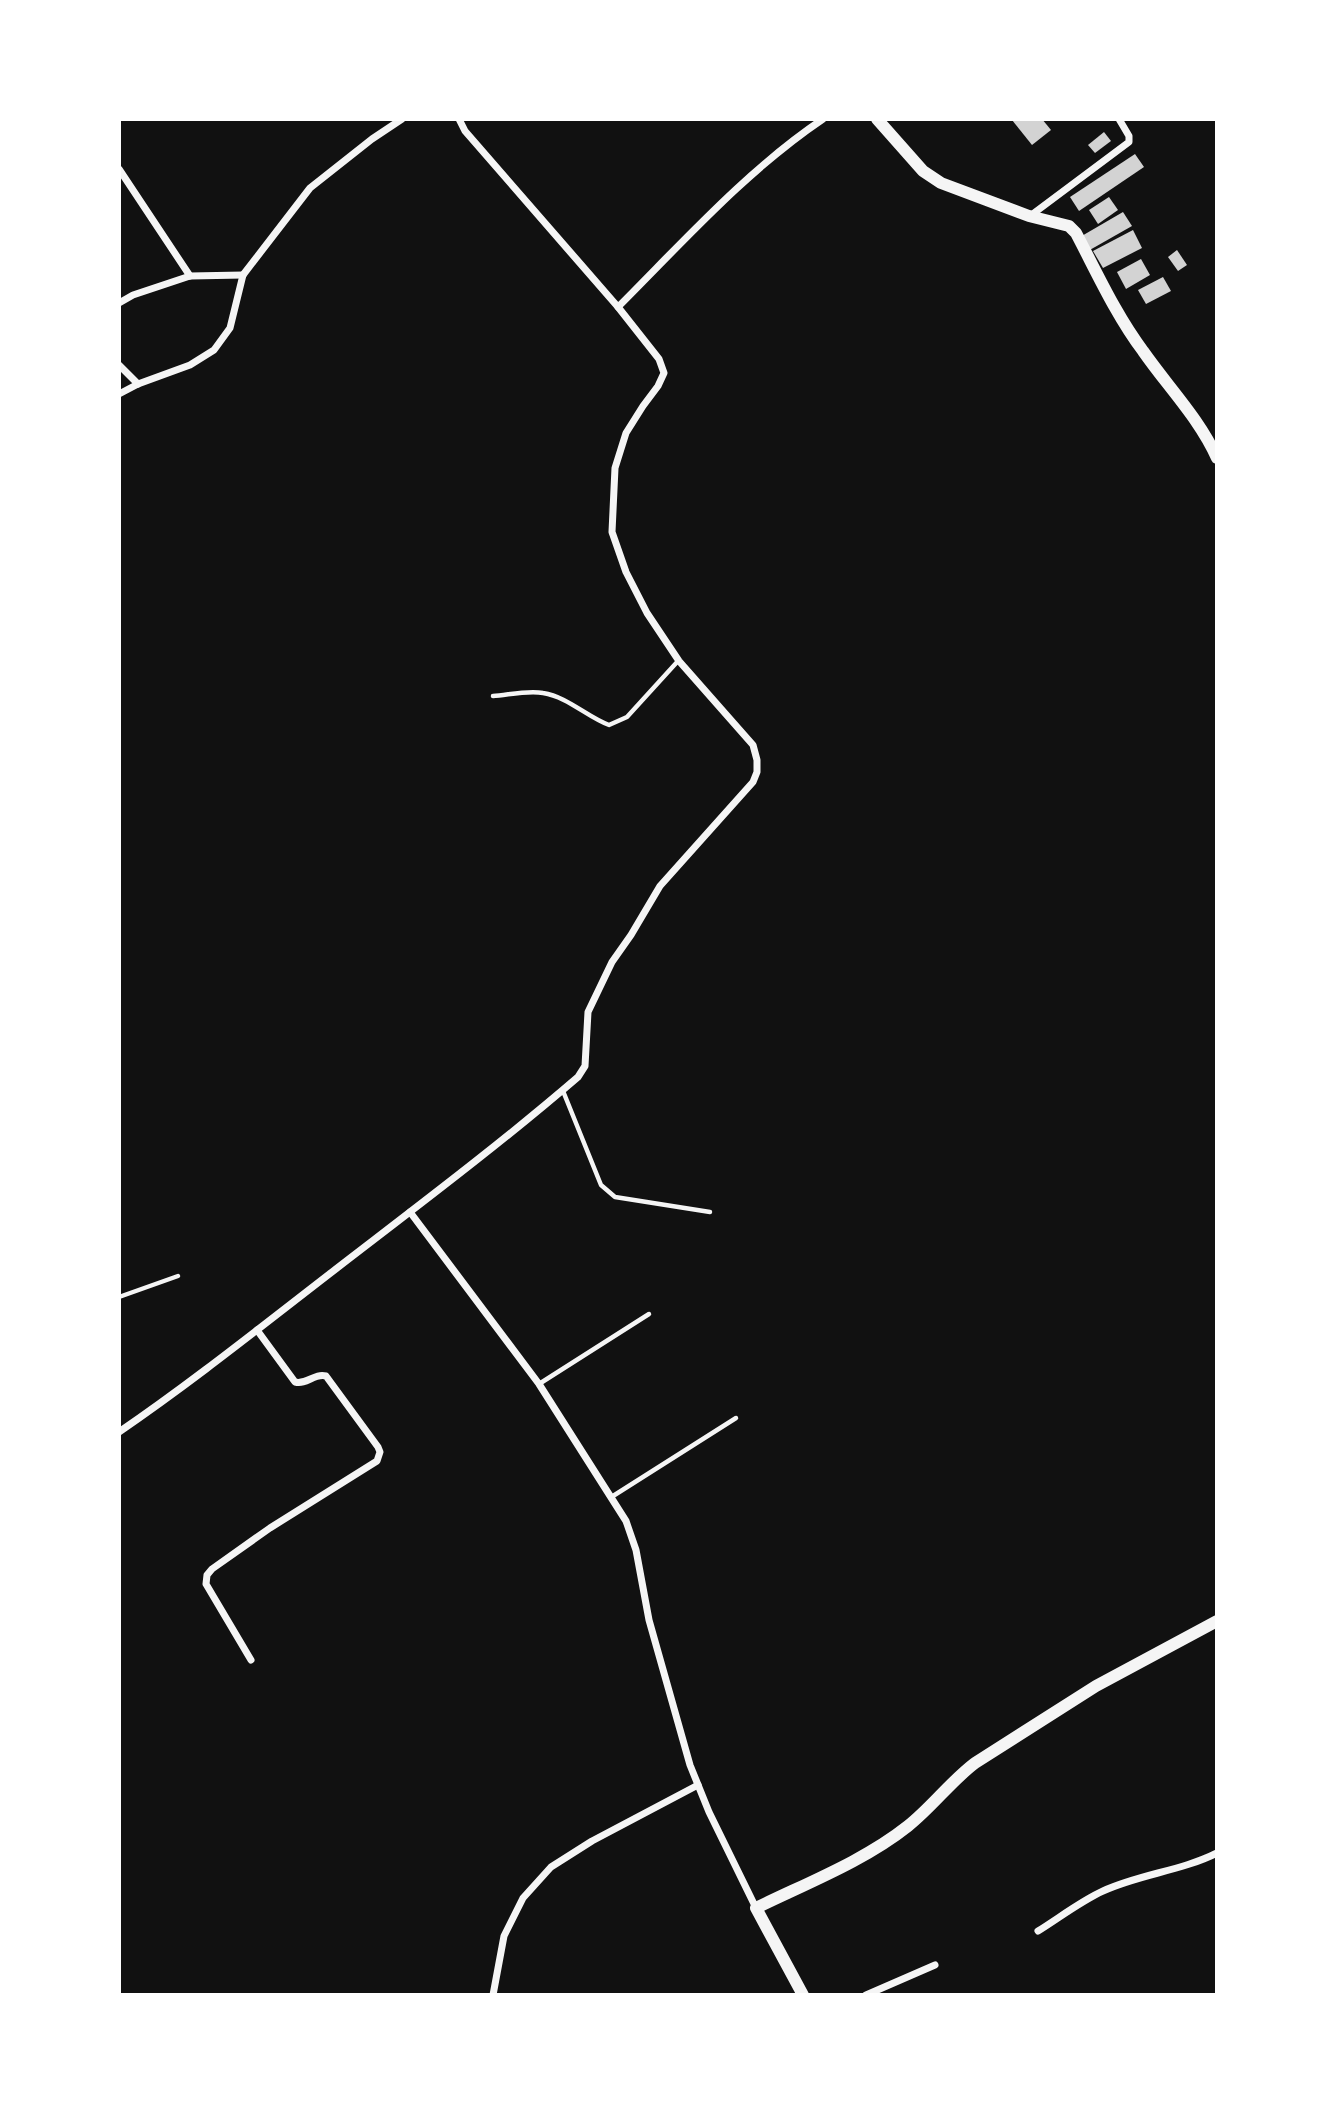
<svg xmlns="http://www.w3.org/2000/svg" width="1336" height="2114" font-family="Signika,sans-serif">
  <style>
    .building { fill: #d3d3d3 }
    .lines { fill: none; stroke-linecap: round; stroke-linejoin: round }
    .service { stroke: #f5f5f5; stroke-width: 4.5 }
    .minor { stroke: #f5f5f5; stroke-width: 7 }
    .tertiary { stroke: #f5f5f5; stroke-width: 12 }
  </style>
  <rect width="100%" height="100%" fill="#111"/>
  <g class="building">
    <path d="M1013 119H1042L1051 130 1032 145 1012 120Z"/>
    <path d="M1104 132 1111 141 1095 153 1088 145Z"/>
    <path d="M1135 154 1144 167 1079 211 1070 197Z"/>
    <path d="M1109 197 1118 210 1098 224 1089 210Z"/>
    <path d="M1123 212 1132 226 1088 251 1080 237Z"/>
    <path d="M1133 230 1142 248 1103 268 1093 251Z"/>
    <path d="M1177 250 1187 265 1178 271 1168 257Z"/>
    <path d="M1141 259 1150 275 1126 289 1117 272Z"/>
    <path d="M1163 277 1171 291 1146 304 1138 290Z"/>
  </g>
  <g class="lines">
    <g class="service">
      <path d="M493 696C508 695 528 690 543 693 568 697 587 717 609 725L627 717 678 661"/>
      <path d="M563 1091 601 1185 615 1197 710 1212"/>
      <path d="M119 1297 178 1276"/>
      <path d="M539 1384 649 1314"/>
      <path d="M613 1496 736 1418"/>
    </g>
    <g class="minor">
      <path d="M119 169 190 276"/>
      <path d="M1030 216 1129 142V136L1119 119"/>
      <path d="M119 303 133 295 190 276 243 275"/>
      <path d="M618 307C683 242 746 171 823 119"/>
      <path d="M119 365 138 384"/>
      <path d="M119 394 138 384 190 365 214 350 230 328 243 275 310 188 372 139 402 119"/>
      <path d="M410 1212 539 1384 626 1521 636 1550 649 1620 690 1765 709 1812 756 1908"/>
      <path d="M119 1432C192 1382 262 1326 332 1272 415 1208 499 1145 578 1077L585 1066 588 1012 612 962 631 935 660 886 753 782 757 772V760L753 745 679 661 647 613 626 572 612 532 615 468 626 433 643 406 658 386 664 373 659 359 618 307 465 131 459 119"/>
      <path d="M251 1660 206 1584 207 1575 212 1569 270 1528 377 1461 380 1452 378 1447 326 1376C314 1373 307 1385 295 1382L257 1330"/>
      <path d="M1038 1931C1059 1918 1081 1901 1103 1891 1140 1874 1181 1871 1217 1853"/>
      <path d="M493 1995 504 1936 523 1898 551 1867 592 1841 698 1785"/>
      <path d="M866 1995 935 1965"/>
    </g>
    <g class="tertiary">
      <path d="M877 119 923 171 941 183 1029 216 1069 226 1076 233C1097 273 1116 315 1143 351 1168 387 1199 418 1217 458"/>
      <path d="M803 1995 756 1908C807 1883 864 1861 908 1826 932 1807 951 1781 975 1763L1096 1686 1217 1621"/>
    </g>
  </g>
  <rect width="1336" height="2114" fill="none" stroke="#ffffff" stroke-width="242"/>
</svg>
